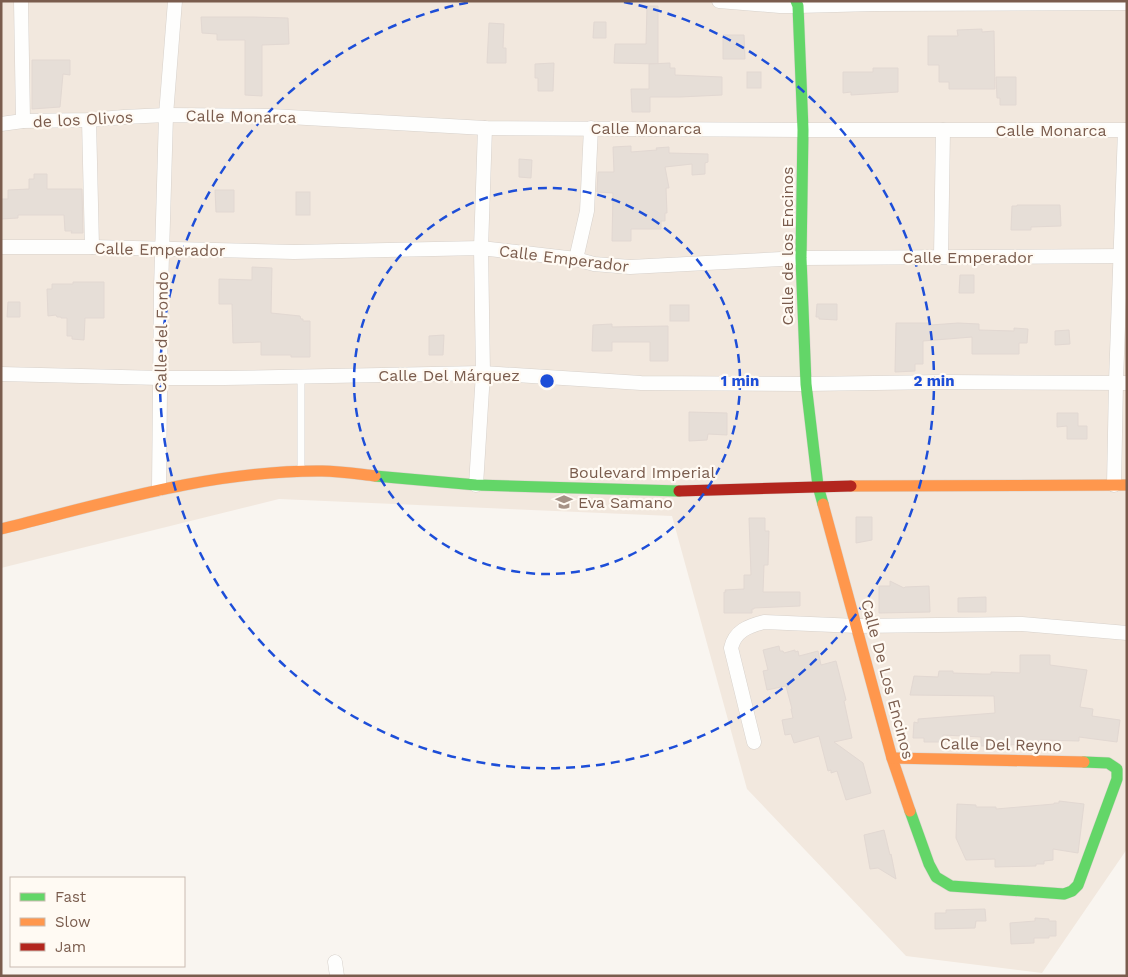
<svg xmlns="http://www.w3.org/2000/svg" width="1128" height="977" font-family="'Work Sans',sans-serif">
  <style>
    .residential { fill: #f2e8de }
    .building { fill: #e6ded7; stroke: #e2d8d2 }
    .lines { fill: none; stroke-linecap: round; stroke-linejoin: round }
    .lane-casing { stroke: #d7d1cb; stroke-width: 8 }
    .street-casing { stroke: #d7d1cb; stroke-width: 15 }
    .fast-casing { stroke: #d9d2cb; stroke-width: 12 }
    .slow-casing { stroke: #d9d2cb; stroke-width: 12 }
    .jam-casing { stroke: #d9d2cb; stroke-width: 12 }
    .lane { stroke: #fefefd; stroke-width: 7 }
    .street { stroke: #fefefd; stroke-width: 14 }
    .fast { stroke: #63d668; stroke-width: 11 }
    .slow { stroke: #ff974d; stroke-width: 11 }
    .jam { stroke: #b3261e; stroke-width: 11 }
    .ring { fill: none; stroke: #1d4ed8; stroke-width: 2.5; stroke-dasharray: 9 6 }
    .labels { text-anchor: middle; stroke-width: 4.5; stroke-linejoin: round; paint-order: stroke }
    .street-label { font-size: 16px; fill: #7a5c4d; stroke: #fffaf3 }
    .poi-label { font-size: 16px; fill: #7a5c4d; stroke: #fffaf3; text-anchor: start }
    .centre { fill: #1d4ed8; stroke: #fffaf3; stroke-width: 2.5 }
    .ring-label { font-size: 15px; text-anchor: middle; font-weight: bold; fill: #1d4ed8; stroke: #fffaf3; stroke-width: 4.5; stroke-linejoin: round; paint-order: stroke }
  </style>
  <rect width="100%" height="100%" fill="#f9f5f0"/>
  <path class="residential" d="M1 1H1127V849L1042 973 906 956 747 789 672 516 279 499 1 568Z"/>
  <g class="building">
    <path d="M647 6H658V64L614 63 615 44H646Z"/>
    <path d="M201 17H253L288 18 289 44 262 45V96L245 95V40H217V34L202 33Z"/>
    <path d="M594 22H606V38H593Z"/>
    <path d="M489 23 504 24 503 48H506V63H487Z"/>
    <path d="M982 29V32L994 31 995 89H949V82H939V65H928V36H958L957 30Z"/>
    <path d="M723 35H744L745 59H723Z"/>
    <path d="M32 60H70V75L63 74 60 107 32 109Z"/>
    <path d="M554 63 553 91H538V78H535V64Z"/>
    <path d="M670 63V68H675V75L722 77V95L680 97H650V112H632L631 89H649V64Z"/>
    <path d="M873 68H898V92L851 95V92L843 93V72H873Z"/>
    <rect x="747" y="72" width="14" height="16"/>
    <path d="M996 77H1016V105H1000V98H997Z"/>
    <path d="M631 146V152L657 150 656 148 669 147V153L708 154V162L705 163V174L692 175V164L665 167 669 188H666L667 213H665V221H661V229H631V241H612L613 193 597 192 598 172H614L613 147Z"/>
    <path d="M519 159 532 160 531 178 519 177Z"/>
    <path d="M34 174H47V189H82L83 233H71L72 231H65L64 215H18V218L1 219V199H8V190L29 189V179H34Z"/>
    <path d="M215 190H234V212H216Z"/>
    <rect x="296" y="192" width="14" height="23"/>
    <path d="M1017 205H1060L1061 226 1031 227V230H1011L1012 206H1017Z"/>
    <path d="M252 267 272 268 271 313 300 316 301 319H303V321H310V357H291V355H261V342L233 343 232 304H219V279L252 280Z"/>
    <path d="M960 275H974V293H959Z"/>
    <path d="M73 282H104V318H85L84 340 72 339V336H67V318H61V317H57L56 315 48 316 47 289H52V284H73Z"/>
    <path d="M8 302H20V317H7Z"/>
    <path d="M817 304H837V320L819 319V317H816Z"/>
    <rect x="670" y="305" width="19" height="16"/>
    <path d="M896 323H931V325L958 323 979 324V330L1014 331V328L1028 329 1027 343H1019V354H972V337L923 341V364H915V371L895 372Z"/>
    <path d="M612 324V327L668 326V361H650V342H612V351H592L593 325Z"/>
    <path d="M1069 330 1070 344 1055 345V331Z"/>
    <path d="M444 335 443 355H429V336Z"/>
    <path d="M689 412 727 413V435L708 434 707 440 689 441Z"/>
    <path d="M1057 413H1078V426H1087V439H1067V426L1057 427Z"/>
    <path d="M856 517H872V540L856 543Z"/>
    <path d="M749 518H765V531H769L768 565H764L763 592H800V606L754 608V609H752V613H724V592H726L725 590 744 589V575H751Z"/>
    <path d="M890 581 904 588 905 587 929 586 930 612 879 613V586H890Z"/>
    <path d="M986 597V612H958V598Z"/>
    <path d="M779 646 780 651H783L784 653 795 650V652L798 651 799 656 818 651 821 665 836 661 846 700 844 701 852 738 834 742 863 763 871 793 846 800 837 771 831 773V770L828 771 819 736 794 743 791 734 785 735 782 720 793 718 791 709H792L786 686 767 690 763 671 768 670 763 650Z"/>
    <path d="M1020 655H1050V665L1087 670 1080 707 1093 709 1092 716 1120 720 1117 742 1079 737V741L1040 740V742H1034V744L981 746V737L943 735V742H924V738H913L914 722 918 723V719L995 713 994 696 910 695 914 676 938 677 939 671H953V673L982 674H991V672L1020 673Z"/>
    <path d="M1059 801 1084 804 1078 853 1053 849V860L1044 861V864H1036V866L995 867V859L966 860 956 838 957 804 976 805V807H996V809L1054 804V803H1059Z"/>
    <path d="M884 830 890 855 891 854 896 879 878 868 870 869 864 835Z"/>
    <path d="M985 909 986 921H976L975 928 935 929V913H946V910Z"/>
    <path d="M1035 918 1049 919V921H1056V936H1049V938H1034V943L1011 944 1010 923 1035 921Z"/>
  </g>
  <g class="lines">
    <g class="lane-casing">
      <path id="lane" d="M301 376V471"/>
    </g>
    <g class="street-casing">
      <g id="street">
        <path d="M21 1 23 121"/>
        <path d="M719 1 780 6H798L874 4 1127 3"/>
        <path d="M89 120 92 247"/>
        <path d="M1 124 23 121 89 120 124 117 166 115 271 116 485 128 803 130H1127"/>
        <path d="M1 247H92L294 252 481 248 576 259 594 264 630 267 801 258 1127 256"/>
        <path d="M941 257 943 130"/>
        <path d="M576 259 587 211 591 128"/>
        <path d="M1 374 161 378H224L483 373 641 383 806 384 943 382 1127 383"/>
        <path d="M476 485 483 373 481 248 485 128"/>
        <path d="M1114 485 1116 382 1125 130"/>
        <path d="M159 489 161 290 166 115 175 1"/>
        <path d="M754 742 731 648C735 631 748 626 764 622L857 626 1022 624 1127 633"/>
        <path d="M335 962 337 976"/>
      </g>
    </g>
    <g class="fast-casing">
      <g id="fast">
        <path d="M796 1 798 6 803 130 801 258 806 384 818 486 823 504"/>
        <path d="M375 476 476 485 679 491"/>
        <path d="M910 811 929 864 936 877 951 886 1064 894 1072 891 1078 885 1117 779V769L1108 763 1084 762"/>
      </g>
    </g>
    <g class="slow-casing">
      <g id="slow">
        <path d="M851 486 1127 485"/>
        <path d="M823 504 892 758 910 811"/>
        <path d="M1 529C106 503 213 470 322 471 340 471 358 474 375 476"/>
        <path d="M892 758 1084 762"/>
      </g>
    </g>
    <g class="jam-casing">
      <path id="jam" d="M679 491 851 486"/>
    </g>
    <use href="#lane" class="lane"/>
    <use href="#street" class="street"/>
    <use href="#fast" class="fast"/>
    <use href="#slow" class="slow"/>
    <use href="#jam" class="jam"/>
  </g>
  <g class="ring">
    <circle cx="547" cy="381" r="193"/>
    <path d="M624 2A387 387 0 1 1 470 2"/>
  </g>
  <defs>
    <g id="school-bare" transform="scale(1.35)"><path d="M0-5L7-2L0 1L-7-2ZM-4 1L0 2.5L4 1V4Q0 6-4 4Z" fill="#a69286" stroke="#fffaf3" stroke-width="2.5" paint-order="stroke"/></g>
  </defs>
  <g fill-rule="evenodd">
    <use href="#school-bare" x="564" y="502"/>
  </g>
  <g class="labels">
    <g class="street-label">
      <text transform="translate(241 116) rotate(1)" y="6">Calle Monarca</text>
      <text transform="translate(83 119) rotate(-3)" y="6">de los Olivos</text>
      <text x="646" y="134">Calle Monarca</text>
      <text x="1051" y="136">Calle Monarca</text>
      <text transform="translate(787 246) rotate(-90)" y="6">Calle de los Encinos</text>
      <text transform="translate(160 249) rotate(1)" y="6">Calle Emperador</text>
      <text x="968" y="263">Calle Emperador</text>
      <text transform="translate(564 258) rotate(7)" y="6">Calle Emperador</text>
      <text transform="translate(161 332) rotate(-89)" y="6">Calle del Fondo</text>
      <text x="449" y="381">Calle Del Márquez</text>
      <text x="642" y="478">Boulevard Imperial</text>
      <text transform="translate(888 679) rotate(75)" y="6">Calle De Los Encinos</text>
      <text transform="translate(1001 744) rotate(1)" y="6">Calle Del Reyno</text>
    </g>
    <g class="poi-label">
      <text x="578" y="508">Eva Samano</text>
    </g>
  </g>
  <circle cx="547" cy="381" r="8" class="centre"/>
  <g class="ring-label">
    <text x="740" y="386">1 min</text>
    <text x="934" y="386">2 min</text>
  </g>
  <rect width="1128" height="977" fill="none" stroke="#7a5c4d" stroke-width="5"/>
  <rect x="10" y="877" width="175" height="90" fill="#fffaf3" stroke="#cabbb1"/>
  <rect x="20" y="893" width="25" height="8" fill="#63d668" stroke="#cabbb1"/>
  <text x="55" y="902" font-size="15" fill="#7a5c4d">Fast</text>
  <rect x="20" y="918" width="25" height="8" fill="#ff974d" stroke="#cabbb1"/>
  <text x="55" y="927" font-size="15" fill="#7a5c4d">Slow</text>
  <rect x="20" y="943" width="25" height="8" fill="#b3261e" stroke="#cabbb1"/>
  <text x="55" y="952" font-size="15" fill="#7a5c4d">Jam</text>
</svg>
